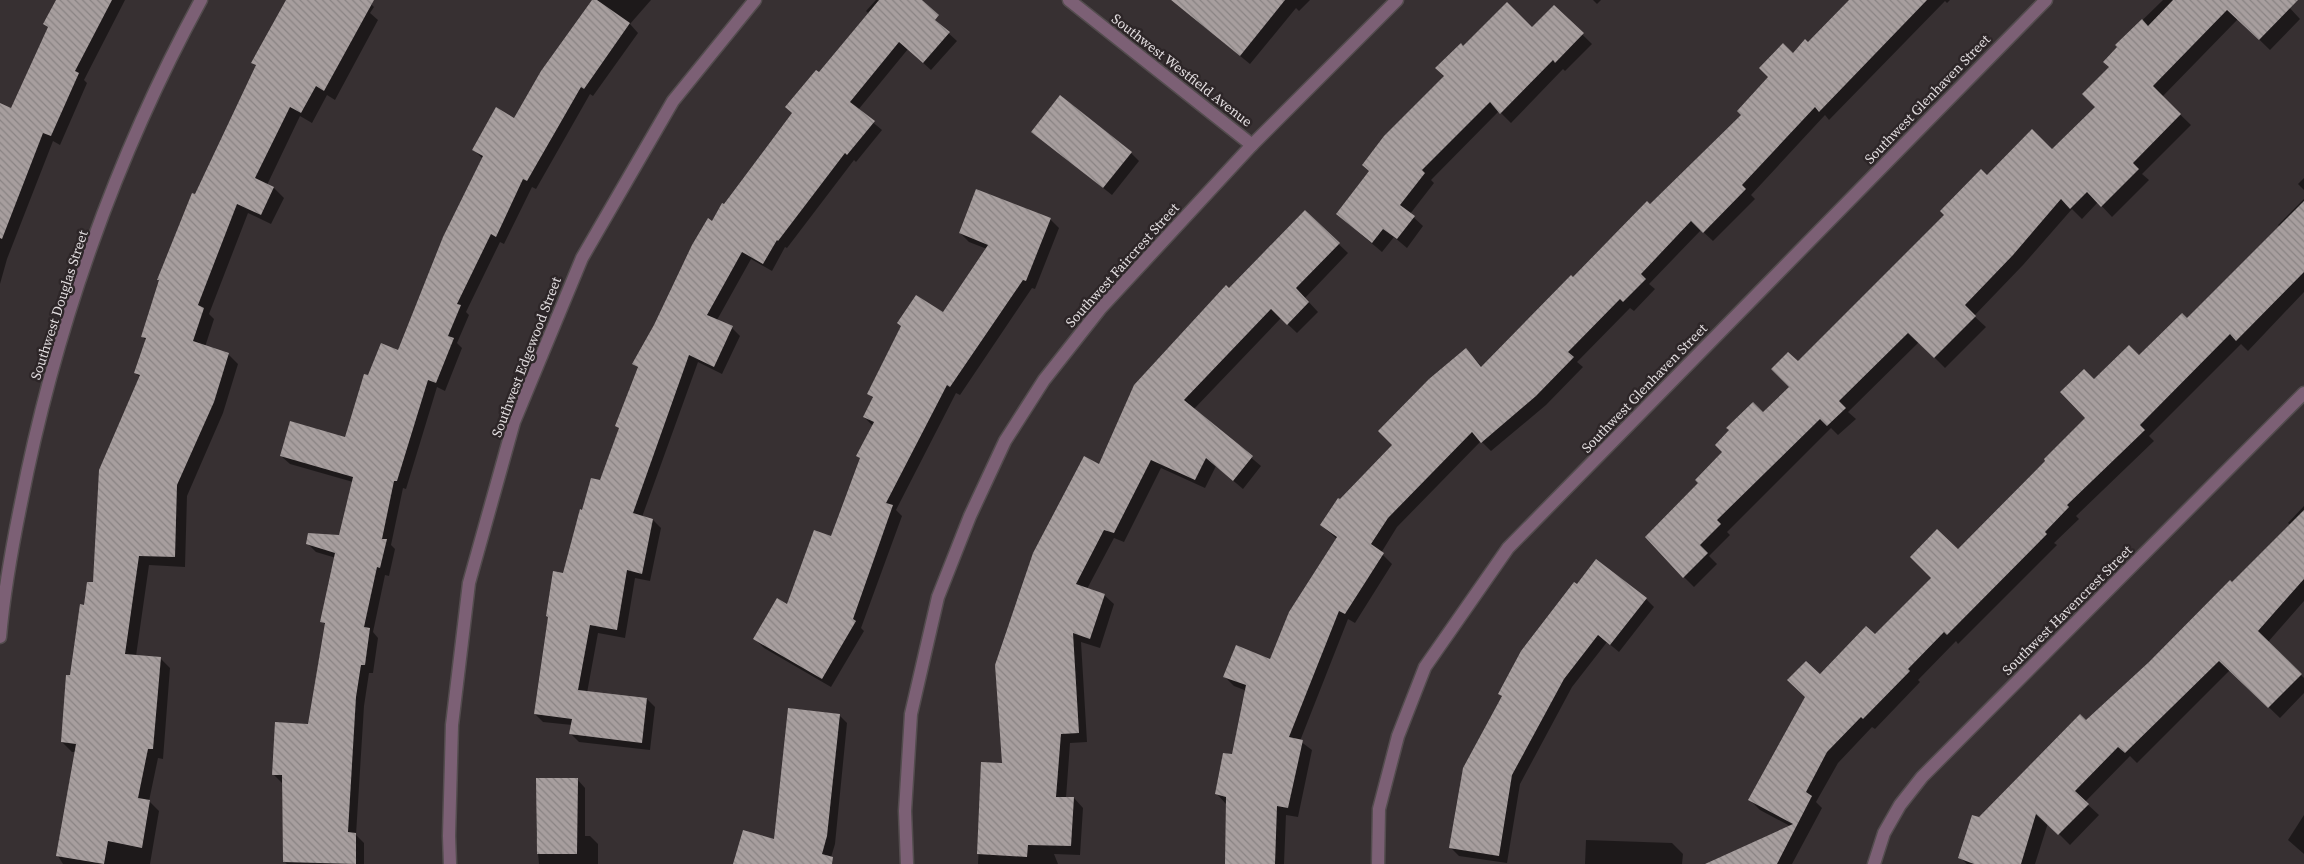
<svg xmlns="http://www.w3.org/2000/svg" width="2304" height="864" font-family="'Source Serif 4',serif">
  <style>
    .shadow { fill: #0007 }
    .building { fill: url(#building-back-hatch) }
    .lines { fill: none; stroke-linecap: round; stroke-linejoin: round }
    .minor-casing { stroke: #534c4e; stroke-width: 15 }
    .minor { stroke: #7c6075; stroke-width: 12 }
    .labels { text-anchor: middle; stroke-width: 5; stroke-linejoin: round; paint-order: stroke }
    .street-label { font-size: 14px; fill: #e3dee0; stroke: #2d2628 }
  </style>
  <defs>
    <pattern id="building-back-hatch" width="6" height="6" patternUnits="userSpaceOnUse" patternTransform="scale(1.25)"><rect width="6" height="6" fill="#a79e9e"/><path d="M-1 5l2 2M0 0l6 6M5-1l2 2" fill="none" stroke="#898383"/></pattern>
  </defs>
  <rect width="100%" height="100%" fill="#373032"/>
  <g class="shadow">
    <path d="M57 0H125L84 80 87 83 60 145 53 141 7 259 0 284V105L12 110 48 28 45 24Z"/>
    <path d="M288 0H367L374 7 370 13 378 20 335 100 327 95 312 123 300 116 267 185 274 188 284 198 271 224 248 213 209 314 214 319 205 347 228 354 238 364 223 413 187 496 185 567 149 565 136 656 160 658 170 668 163 759 158 758 149 801 159 811 150 864H63L58 856 75 752H72L62 742 71 677 85 606 94 584 140 377 135 373 146 341 142 336 196 196 257 67 253 62Z"/>
    <path d="M594 0H651L630 24 638 33 593 96 590 94 536 189 532 187 504 244 500 242 466 312 469 315 457 343 462 348 445 391 437 387 406 489 403 488 391 545 395 549 389 576 385 575 373 632 378 638 373 673H369L364 706 356 835 364 843V864H287L284 861 282 783 274 775 309 725 326 626 322 621 336 558 316 552 307 543 340 537 353 482 290 464 281 456 346 438 368 377 399 352 483 159 474 150 515 119Z"/>
    <path d="M876 0H912L957 41 931 70 908 49 858 110 882 130 856 162 854 160 787 248 785 247 772 271 751 259 717 320 732 328 740 336 722 374 698 362 642 517 653 520 661 528 650 581 635 578 625 638 598 633 587 693 647 699 655 707 650 750 579 742 571 734 572 725 543 722 535 714 564 574 583 511 601 481 620 429 617 426 639 369 633 364 712 223 793 114 786 107 819 74 869 14 866 11Z"/>
    <path d="M1171 0H1310L1299 11 1296 8 1250 64Z"/>
    <path d="M1593 0H1601L1597 4Z"/>
    <path d="M1851 0H1950L1947 3 1945 1 1829 120 1825 115 1751 195 1755 199 1713 241 1701 230 1649 284 1655 289 1634 311 1630 308 1577 362 1583 367 1546 405 1491 451 1481 441 1397 527 1381 553 1392 564 1355 623 1348 619 1300 741 1312 750 1298 817 1286 815 1284 864H1227L1226 804 1217 794 1233 755 1247 691 1234 686 1225 677 1271 661 1337 539 1321 525 1340 501 1475 359 1482 368 1742 115 1793 55 1808 43Z"/>
    <path d="M2163 0H2292L2287 5 2300 19 2270 50 2238 19 2162 97 2191 125 2142 174 2149 180 2112 217 2098 202 2082 219 2072 209 2023 265 1974 316 1986 327 1945 368 1919 342 1848 412 1856 419 1838 435 1831 428 1727 532 1730 535 1709 556 1717 564 1694 587 1684 577 1700 483 1763 413 1790 387 1798 363 1987 176 2052 151 2097 107 2119 47 2117 45Z"/>
    <path d="M1554 7 1592 44 1565 71 1563 69 1511 123 1499 111 1431 180 1434 183 1410 214 1423 226 1407 248 1394 237 1382 252 1337 214 1445 77 1463 48 1532 29Z"/>
    <path d="M1033 132 1131 153 1139 161 1112 195Z"/>
    <path d="M2304 178V190L2298 184Z"/>
    <path d="M2304 199V292L2248 351 2241 344 2149 436 2154 441 2076 516 2079 519 2054 543 2057 545 1958 644 1956 641 1918 680 1920 682 1875 729 1872 727 1838 763 1816 802 1822 808 1792 864H1708L1790 826 1760 810 1750 800 1820 676 1875 636 2047 461 2087 418 2094 381 2139 357 2187 319 2280 227 2278 225Z"/>
    <path d="M1305 212 1348 253 1305 298 1318 312 1297 333 1281 318 1194 409 1261 466 1243 489 1216 466 1205 488 1161 468 1124 542 1114 538 1087 589 1104 595 1114 604 1100 648 1081 642 1087 742 1070 743 1066 798H1074L1083 808 1080 855 1054 854 1058 864H978L983 763 1003 764 1100 466 1229 290Z"/>
    <path d="M1050 219 1059 228 1035 289 1032 288 960 395 956 393 896 510 902 516 861 628 864 631 831 687 764 648 755 639 788 606 832 537 861 459 858 456 873 426 864 417 873 398 869 394 943 314 987 249 969 242 960 233Z"/>
    <path d="M2304 506V601L2268 642 2304 678V693L2280 718 2230 670 2137 763 2130 756 2085 802 2099 815 2070 845 2048 823 2035 864H1967L1960 857 1979 818 2086 722 2232 584 2291 525 2288 523Z"/>
    <path d="M1646 599 1654 607 1619 652 1607 642 1572 687 1520 784 1507 863 1459 856 1451 848 1503 697 1499 694Z"/>
    <path d="M839 715 847 723 835 844 829 864H734L776 841Z"/>
    <path d="M577 779 585 788V836H590L598 844V864H539L536 833 538 780Z"/>
    <path d="M2304 815V854L2288 840Z"/>
    <path d="M1586 840 1672 843 1683 854 1682 864H1585Z"/>
  </g>
  <g class="building">
    <path d="M56 0H112L75 71 79 73 51 136 43 133 2 239 0 238V103L11 108 48 27 43 24Z"/>
    <path d="M286 0H374L324 91 316 86 301 113 290 107 255 178 274 187 261 215 237 204 198 305 204 308 193 341 229 353 214 402 177 485 175 557 139 556 125 654 161 657 153 749H148L138 798 150 800 142 848 108 841 104 864 56 856 76 744 61 742 66 675H70L80 604 84 605 87 582H93L99 470 140 375 134 373 146 338 141 337 159 280H157L192 193 195 194 256 65 251 63Z"/>
    <path d="M592 0H597L630 23 584 89 581 87 527 181 523 179 496 237 491 234 457 304 461 305 448 336 454 338 436 383 428 380 397 481H394L382 539H387L380 568 377 567 364 627 370 628 365 665H361L356 697 348 832 356 833V864L283 862 282 775H272L275 722 308 724 325 623 320 622 335 553 306 544 308 533 339 535 353 477 280 456 290 421 345 437 364 374 368 375 381 343 398 350 443 237 483 156 472 150 496 107 514 118 541 71Z"/>
    <path d="M879 0H922L939 15 935 20 950 32 923 63 899 42 850 102 875 121 847 155 845 153 778 241 777 240 763 264 742 252 707 315 733 326 714 367 689 355 633 513 653 519 642 574 627 570 617 630 590 625 578 690 647 698 642 743 569 734 572 719 534 714 548 617 546 616 553 571 563 573 580 509 582 510 591 478 600 480 619 428 615 426 638 367 632 364 654 325 692 245 708 218 712 221 722 203 724 204 792 113 785 107 816 70 819 72Z"/>
    <path d="M1171 0H1285L1240 56Z"/>
    <path d="M1849 0H1927L1819 112 1815 107 1742 185 1746 189 1703 233 1691 221 1641 274 1646 279 1623 302 1620 299 1568 352 1574 357 1536 396 1481 443 1472 432 1388 518 1371 544 1384 553 1345 614 1339 611 1289 737 1303 740 1288 808 1277 806 1275 864H1225L1226 797 1215 794 1223 753 1232 754 1246 685 1223 677 1236 645 1270 659 1289 612 1337 537 1320 525 1338 498 1340 499 1392 445 1378 431 1429 379 1466 348 1481 367 1571 275 1573 277 1647 201 1650 204 1741 115 1737 111 1768 77 1759 68 1783 43 1793 53 1805 39 1808 42Z"/>
    <path d="M2173 0H2298L2259 40 2227 10 2153 86 2181 114 2133 163 2139 169 2101 207 2087 192 2070 209 2061 199 2013 255 1965 305 1976 316 1934 358 1908 333 1839 401 1846 408 1827 426 1820 419 1717 520 1721 524 1700 545 1708 553 1683 578 1645 537 1698 483 1695 480 1722 452 1715 445 1729 430 1726 428 1753 402 1763 412 1789 387 1771 369 1788 352 1798 361 1944 215 1940 211 1981 169 1987 175 2032 129 2052 149 2095 107 2082 94 2109 67 2103 62 2117 47 2115 45 2142 19 2148 26Z"/>
    <path d="M1507 2 1532 27 1554 5 1584 33 1555 63 1553 60 1500 114 1490 102 1422 170 1425 173 1400 205 1415 216 1397 239 1383 229 1372 243 1336 214 1369 171 1362 165 1384 136 1444 76 1435 68 1461 43 1463 46Z"/>
    <path d="M1060 95 1132 152 1103 188 1031 132Z"/>
    <path d="M976 189 1051 218 1026 281 1023 280 950 387 947 385 886 503 893 505 853 619 856 621 822 679 753 639 777 598 787 604 814 530 831 536 860 458 856 456 874 422 863 417 873 397 867 394 901 326 897 323 916 295 943 312 988 245 959 233Z"/>
    <path d="M2304 201V272L2236 341 2230 334 2140 425 2145 430 2067 505 2069 507 2045 532 2047 534 1947 635 1944 632 1908 669 1910 671 1863 719 1861 717 1827 752 1806 792 1812 796 1777 864H1705L1793 824 1748 800 1805 697 1787 680 1806 661 1820 674 1866 626 1875 634 1931 578 1910 557 1937 529 1958 549 2045 461 2044 459 2085 418 2060 392 2084 369 2094 379 2129 345 2139 355 2182 313 2187 318Z"/>
    <path d="M1305 210 1340 243 1296 288 1309 302 1287 325 1271 309 1184 400 1253 456 1233 481 1206 458 1195 480 1151 460 1114 533 1104 530 1076 584 1105 594 1090 639 1073 633 1079 733 1061 734 1056 797H1074L1071 846 1028 845 1027 857 977 854 981 762 1002 763 995 665 1033 553 1084 456 1099 464 1134 385 1226 285 1229 288Z"/>
    <path d="M2304 510V579L2258 631 2302 674 2268 708 2219 661 2125 753 2118 747 2075 791 2089 804 2058 835 2036 814 2021 864H1974L1958 858 1972 815 1979 817 2080 714 2086 720 2149 662 2230 580 2232 582Z"/>
    <path d="M1596 559 1647 598 1610 645 1598 635 1564 679 1512 775 1499 856 1449 848 1463 768 1502 696 1498 694 1521 651 1574 582 1577 584Z"/>
    <path d="M788 708 840 714 827 836 822 854 833 857 832 864H733L743 830 774 839Z"/>
    <path d="M536 778H578L577 854H537Z"/>
  </g>
  <g class="lines">
    <g class="minor-casing">
      <g id="minor">
        <path d="M1069 0 1252 145"/>
        <path d="M0 637C4 591 12 547 21 503 55 328 116 156 201 0"/>
        <path d="M450 864 449 836 452 725 469 583 514 422 582 258 673 101 755 0"/>
        <path d="M907 864 905 811 911 714 938 597 970 516 1005 441 1044 380 1100 309 1252 145 1397 0"/>
        <path d="M1378 864 1379 809 1398 736 1425 667 1508 548 2046 0"/>
        <path d="M1874 864 1884 833 1900 805 1922 777 2304 393"/>
      </g>
    </g>
    <use href="#minor" class="minor"/>
  </g>
  <g class="labels">
    <g class="street-label">
      <text transform="translate(1182 70) rotate(38)" y="5">Southwest Westfield Avenue</text>
      <text transform="translate(1927 99) rotate(-46)" y="5">Southwest Glenhaven Street</text>
      <text transform="translate(1122 265) rotate(-48)" y="5">Southwest Faircrest Street</text>
      <text transform="translate(59 305) rotate(-72)" y="5">Southwest Douglas Street</text>
      <text transform="translate(526 357) rotate(-69)" y="5">Southwest Edgewood Street</text>
      <text transform="translate(1644 388) rotate(-46)" y="5">Southwest Glenhaven Street</text>
      <text transform="translate(2067 610) rotate(-45)" y="5">Southwest Havencrest Street</text>
    </g>
  </g>
</svg>
